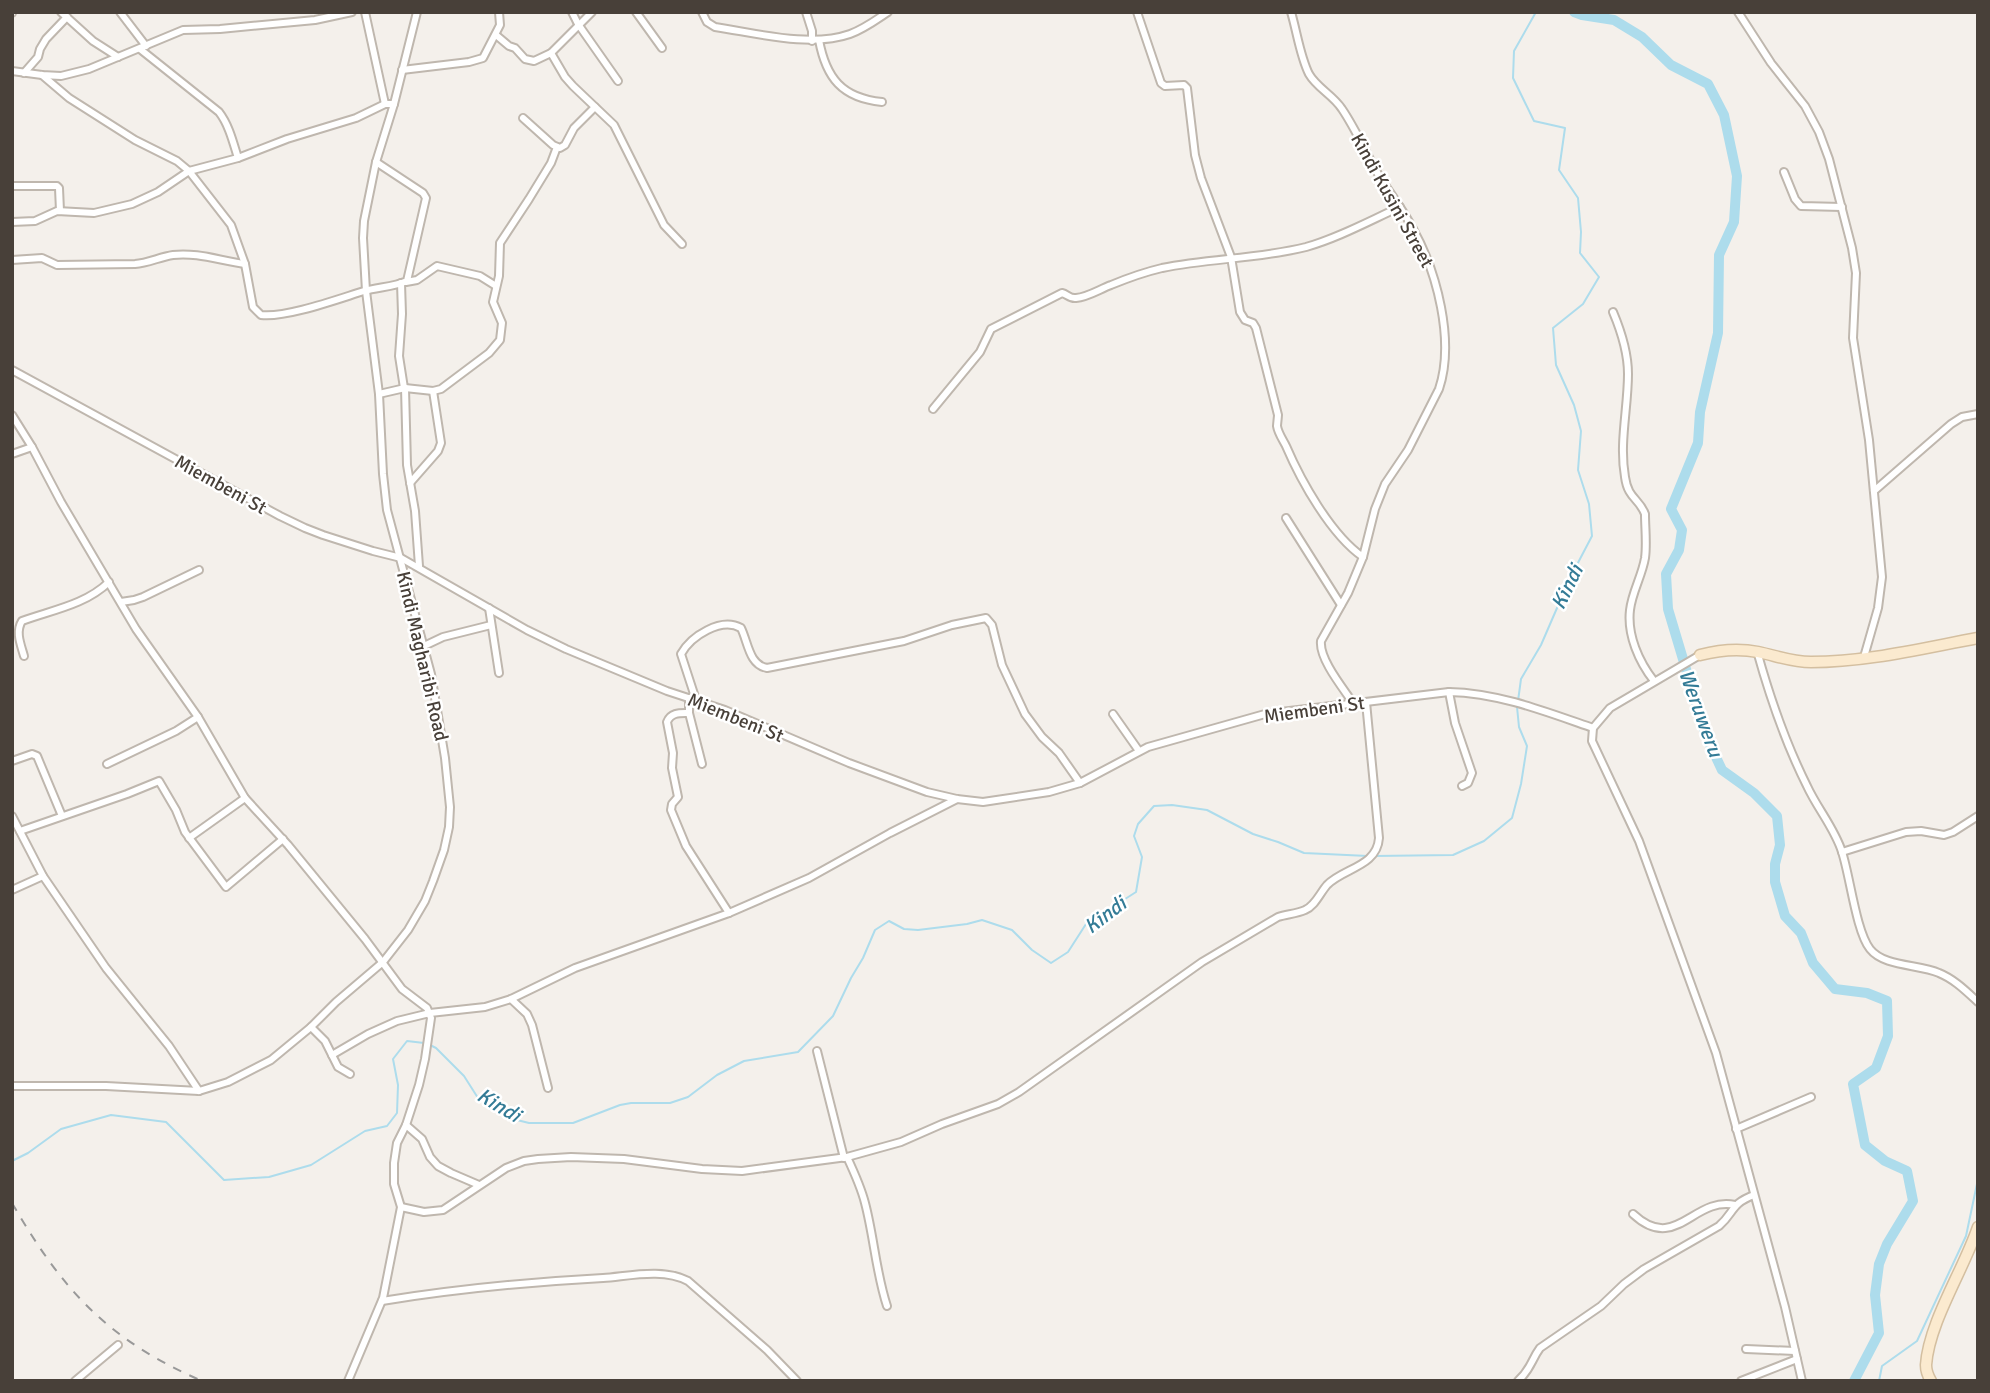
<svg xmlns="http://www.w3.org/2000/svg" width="1990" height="1393" font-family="Signika,sans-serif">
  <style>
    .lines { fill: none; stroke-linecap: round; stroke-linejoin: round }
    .stream { stroke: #addcec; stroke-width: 2 }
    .river { stroke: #addcec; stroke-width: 10 }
    .street-casing { stroke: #bfb7ae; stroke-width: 10 }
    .secondary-casing { stroke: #d4bfa0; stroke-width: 13 }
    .street { stroke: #fff; stroke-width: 6 }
    .secondary { stroke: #fbeacf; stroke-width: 10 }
    .rail { stroke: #999; stroke-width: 2; stroke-dasharray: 9 9; stroke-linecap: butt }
    .labels { text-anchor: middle; stroke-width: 5; stroke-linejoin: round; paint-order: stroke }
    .street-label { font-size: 19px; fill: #484039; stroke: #fff }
    .water-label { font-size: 21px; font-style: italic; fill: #337b96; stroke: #fff }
  </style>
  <rect width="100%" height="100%" fill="#f4f0eb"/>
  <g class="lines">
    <g class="stream">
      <path d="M1518 701 1521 679 1541 645 1570 578 1592 536 1589 504 1578 470 1581 431 1574 405 1556 365 1553 328 1583 304 1599 277 1580 253 1581 232 1578 198 1559 170 1565 128 1534 121 1513 78 1514 51 1536 12"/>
      <path d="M1374 856 1453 855 1484 841 1512 818 1521 784 1527 746 1519 727 1517 707"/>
      <path d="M430 1045 436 1048 464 1076 478 1098 513 1119 529 1123H573L620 1105 631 1103H670L688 1097 717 1075 744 1061 798 1052 833 1016 851 978 863 958 875 930 889 921 904 929 918 930 967 924 982 920 1012 930 1032 950 1051 963 1068 952 1086 924 1136 892 1142 857 1134 836 1138 824 1154 806 1172 805 1207 810 1253 834 1278 842 1304 853 1368 856"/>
      <path d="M12 1161 28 1153 61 1129 111 1115 166 1122 224 1180 269 1177 311 1165 365 1131 387 1126 397 1113 398 1085 393 1059 407 1041 424 1043"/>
      <path d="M1879 1381 1882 1366 1917 1341 1966 1236 1978 1179"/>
    </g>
    <path class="river" d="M1574 12 1582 15 1614 20 1642 37 1671 65 1708 84 1724 115 1737 176 1734 222 1719 255 1718 333 1700 412 1698 443 1671 509 1682 530 1679 550 1666 574 1668 609 1706 736 1722 770 1754 793 1777 816 1780 845 1775 864V882L1785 916 1801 933 1813 963 1835 989 1867 993 1887 1001 1888 1036 1876 1068 1853 1084 1865 1145 1885 1161 1907 1171 1913 1201 1887 1244 1879 1264 1875 1295 1879 1333 1854 1381"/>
    <g class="street-casing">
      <g id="street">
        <path d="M61 12 93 41 118 57"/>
        <path d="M120 12 146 46"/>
        <path d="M365 12 385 104"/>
        <path d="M572 12 578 24 618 81"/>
        <path d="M636 12 662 48"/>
        <path d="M702 12 707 22 715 27C756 33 810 48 850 34 864 29 876 20 888 12"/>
        <path d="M806 12 812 31V41"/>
        <path d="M1137 12 1161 83 1165 86 1184 85 1187 88 1195 155 1201 178 1231 257 1240 312 1245 320 1253 323 1256 328 1278 415C1278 416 1277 425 1277 426 1278 433 1283 440 1286 446 1301 481 1331 535 1363 557"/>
        <path d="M1291 12C1297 32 1300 56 1309 74 1317 88 1333 95 1342 109 1357 131 1367 156 1381 179 1392 196 1404 211 1413 229 1437 272 1455 341 1439 389L1408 450 1385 484 1375 509 1363 557 1348 593 1321 641C1319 659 1343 688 1353 703"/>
        <path d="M1738 12 1771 63 1805 106 1819 132 1829 159 1852 248 1856 273 1853 338 1869 440 1882 577 1878 608 1864 657"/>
        <path d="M12 13V12"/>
        <path d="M496 35 509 46 515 48 525 59 534 61 551 53 592 12"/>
        <path d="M819 40C826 78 842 98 882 102"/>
        <path d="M140 49 219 112C229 125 233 142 238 158"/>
        <path d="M551 53 565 77 573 86 614 125 664 225 682 244"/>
        <path d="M402 70 469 62 483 58 500 25 499 12"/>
        <path d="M12 71 42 75 61 76 89 69 183 30 220 29 315 20 352 12"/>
        <path d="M24 73 38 57 40 49 46 39 67 17"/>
        <path d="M42 75 69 98 135 140 177 161 189 171 231 225 245 264 253 307 261 315C286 318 338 299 364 291 378 287 394 287 407 281L426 198 423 193 376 162"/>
        <path d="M523 118 553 145 560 148 565 145 574 128 595 107"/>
        <path d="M1784 172 1795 199 1801 206 1842 207"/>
        <path d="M12 186H57L59 188 60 211"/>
        <path d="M12 222 35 221 57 211 94 213 132 204 158 192 189 171 238 158 287 139 356 118 385 104H394"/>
        <path d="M12 260 42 258 57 265 135 264C148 263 160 257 173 255 197 252 221 261 245 264"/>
        <path d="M406 282 417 280 437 266 480 276 496 286"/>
        <path d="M401 283 402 314 399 356 404 388"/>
        <path d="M1613 312C1621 331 1628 352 1628 374 1628 408 1619 443 1625 477 1628 499 1639 498 1645 514 1645 528 1647 544 1645 558 1642 576 1632 592 1630 610 1627 635 1639 662 1654 681"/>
        <path d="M12 370 280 516 305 528 323 535 373 551 401 558 527 630 566 649 667 691 725 710 849 763 927 792 957 799 983 802 1049 792 1080 783 1148 747 1265 714 1449 692C1499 693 1547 712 1593 728"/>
        <path d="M405 388 407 465 415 511 419 566"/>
        <path d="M379 394 405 388 433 391 441 389 489 353 500 340 502 323 493 302 499 276 500 243 529 199 551 163 557 147"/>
        <path d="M933 409 980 352 991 329 1062 293C1067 294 1070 299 1076 298 1088 297 1100 289 1111 285 1128 278 1145 272 1162 268 1210 258 1259 259 1306 247 1338 238 1369 221 1400 207"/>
        <path d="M12 415 32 447 61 502 136 629 198 717 245 798 288 845 365 939 402 989 427 1008 431 1018 425 1059 419 1085 406 1125 397 1143 394 1163V1184L401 1207 383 1298 348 1381"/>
        <path d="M12 454 32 447"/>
        <path d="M410 483 438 451 441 443 433 391"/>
        <path d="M1874 491 1951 424 1962 417 1978 414"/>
        <path d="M1286 518 1341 605"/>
        <path d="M121 602 134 600 143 597 199 570"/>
        <path d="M489 608 499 673"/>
        <path d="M424 646 443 637 491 625"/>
        <path d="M1757 651C1770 698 1785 742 1807 786 1817 808 1835 829 1842 852 1850 876 1856 931 1870 949 1884 967 1919 964 1939 973 1954 979 1966 991 1978 1002"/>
        <path d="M1700 655 1610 708 1593 728 1592 741 1639 841 1716 1053 1785 1307 1802 1381"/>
        <path d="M24 656C21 645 15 632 22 621 52 610 85 605 109 582"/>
        <path d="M1449 692 1455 723 1472 773 1468 783 1462 786"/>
        <path d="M689 698V713L702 764"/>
        <path d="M696 700 681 654C691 636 721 617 741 628 748 642 749 665 767 668L904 641 952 625 986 618 992 625 1002 665 1025 714 1042 737 1059 753 1080 783"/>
        <path d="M689 713C680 713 671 712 667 722L673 753 672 768 678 797 672 804 671 810 686 846 729 913"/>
        <path d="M1113 714 1139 751"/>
        <path d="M12 761 32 754 37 756 62 816"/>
        <path d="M107 764 176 731 198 717"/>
        <path d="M12 816 43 876 106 968 169 1046 199 1091"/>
        <path d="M20 831 127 794 159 781 176 810 185 832 226 887 283 839"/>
        <path d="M189 838 245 798"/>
        <path d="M1842 852 1906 832 1921 831 1944 835 1953 832 1978 816"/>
        <path d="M12 890 43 876"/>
        <path d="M511 999 527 1014 532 1025 548 1088"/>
        <path d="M311 1027 325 1041 338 1067 350 1074"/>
        <path d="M817 1051 844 1158"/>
        <path d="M332 1055 368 1034 397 1021 430 1013 485 1007 511 999 575 968 729 913 809 878 890 833 957 799"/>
        <path d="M12 1086H106L199 1091 228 1082 271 1060 311 1027 336 1002 383 962 408 930 425 901 433 881 444 850 449 827 450 807 445 758 431 674 387 510 383 474 379 394 366 291 363 238 364 221 376 162 394 104 417 12"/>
        <path d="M406 1125 422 1139 430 1157 438 1166 451 1173 479 1185"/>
        <path d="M1736 1129 1811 1097"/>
        <path d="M847 1157C854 1172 861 1187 865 1203 874 1237 876 1273 887 1306"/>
        <path d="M401 1207 424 1212 443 1210 506 1168 524 1161 538 1159 571 1157 624 1159 702 1169 742 1171 847 1157 901 1142 942 1124 998 1104 1019 1092 1202 962 1278 917C1287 914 1296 914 1305 910 1315 906 1320 893 1327 885 1343 868 1377 867 1379 838L1366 702"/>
        <path d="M1633 1214C1676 1254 1693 1196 1735 1205"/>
        <path d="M382 1301C456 1289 529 1282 603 1278 630 1276 663 1268 688 1281L767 1350 797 1381"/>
        <path d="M1746 1349 1795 1351"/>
        <path d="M75 1381 118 1345"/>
        <path d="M1518 1381C1532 1368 1531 1360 1540 1348L1601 1306 1624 1284 1644 1269 1719 1226C1735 1212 1730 1204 1754 1195"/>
        <path d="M1741 1381 1797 1359"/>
      </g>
    </g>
    <g class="secondary-casing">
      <g id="secondary">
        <path d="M1700 655C1719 650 1738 648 1758 652 1777 656 1792 662 1811 662 1867 662 1923 648 1978 638"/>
        <path d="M1931 1381C1928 1376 1926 1371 1926 1365 1929 1322 1964 1269 1978 1227"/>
      </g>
    </g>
    <use href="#street" class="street"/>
    <use href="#secondary" class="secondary"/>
    <path class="rail" d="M12 1203C63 1291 108 1340 202 1381"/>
  </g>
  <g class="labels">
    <g class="street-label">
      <text transform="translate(1393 200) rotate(61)" y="7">Kindi Kusini Street</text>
      <text transform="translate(221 484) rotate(29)" y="7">Miembeni St</text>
      <text transform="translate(423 656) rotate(77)" y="7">Kindi Magharibi Road</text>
      <text transform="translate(1314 709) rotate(-8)" y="7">Miembeni St</text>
      <text transform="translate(736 717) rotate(22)" y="7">Miembeni St</text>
    </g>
    <g class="water-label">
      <text transform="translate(1567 587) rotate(-64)" y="7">Kindi</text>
      <text transform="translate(1701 713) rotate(70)" y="7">Weruweru</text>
      <text transform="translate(1105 915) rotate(-37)" y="7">Kindi</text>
      <text transform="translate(499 1105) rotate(31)" y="7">Kindi</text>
    </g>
  </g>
  <rect width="1990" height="1393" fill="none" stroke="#484039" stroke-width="28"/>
</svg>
